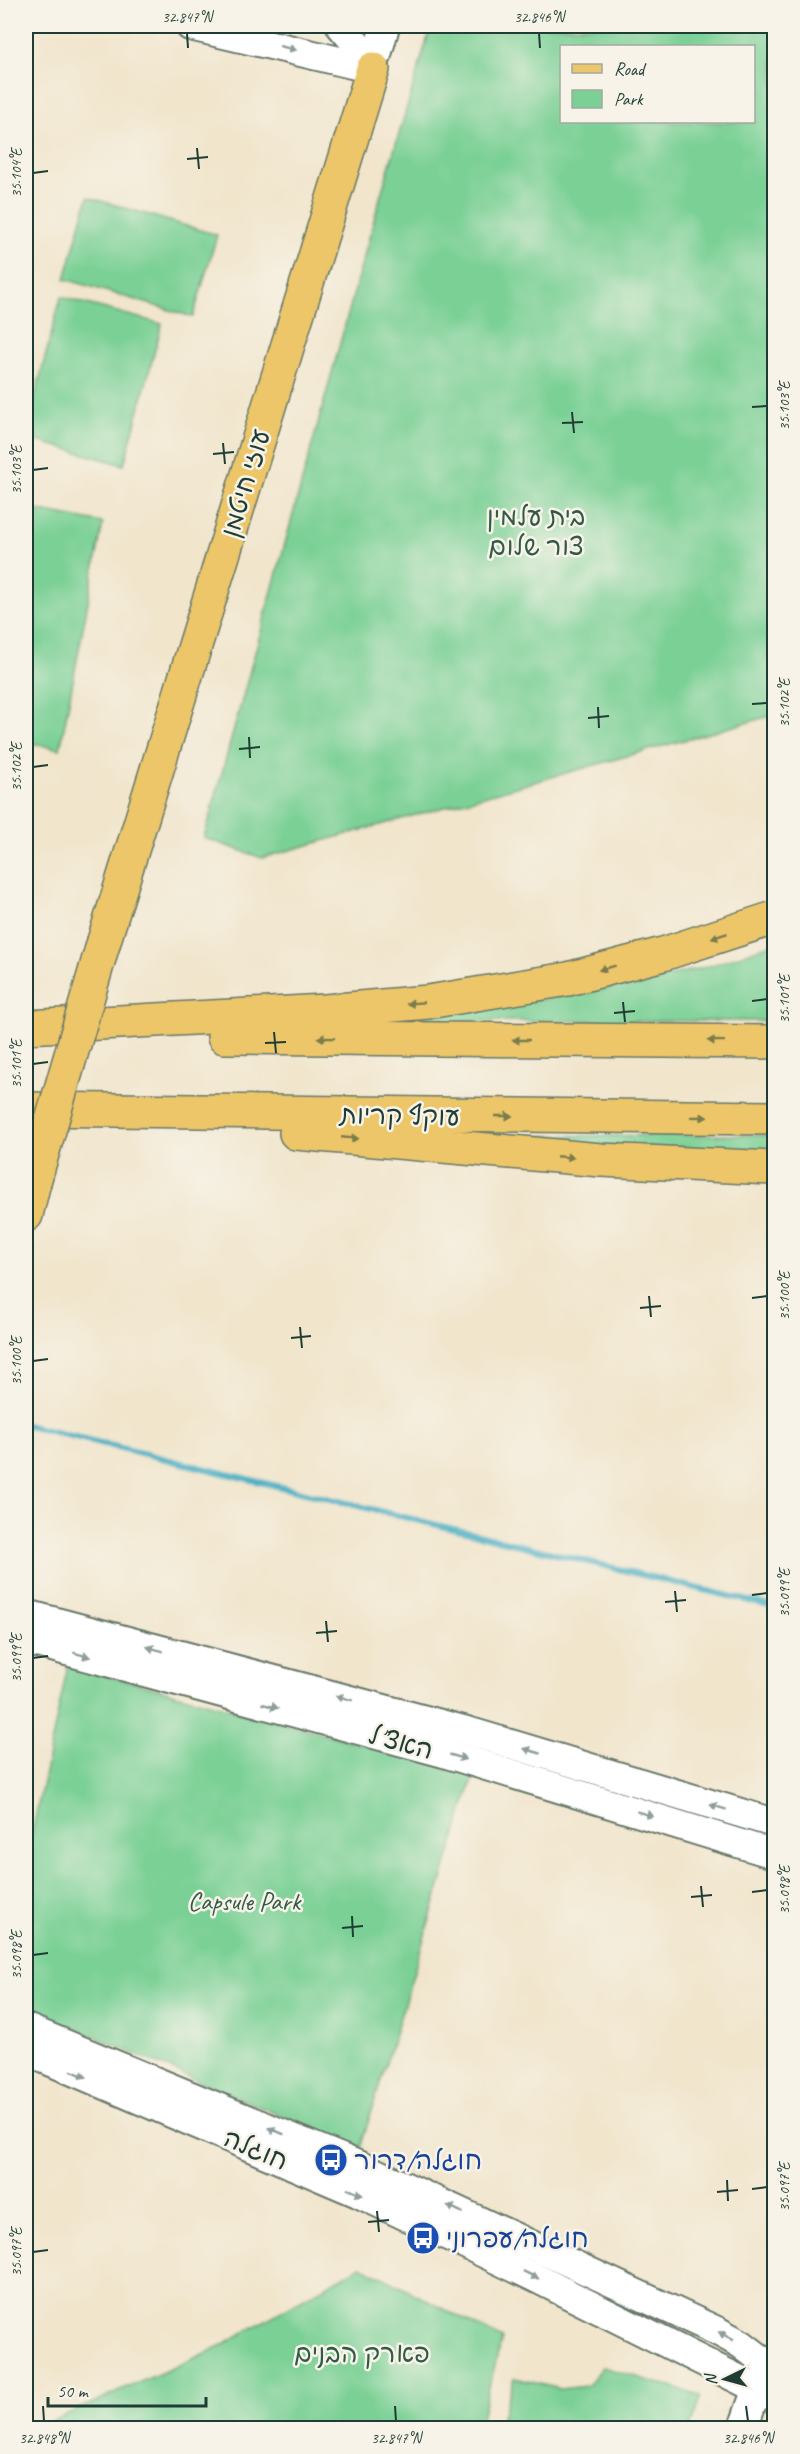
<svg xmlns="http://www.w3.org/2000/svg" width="800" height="2454" font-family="Caveat,'Playpen Sans Hebrew',sans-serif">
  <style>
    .green { fill: #7ad095; stroke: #4c8664; stroke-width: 1.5; fill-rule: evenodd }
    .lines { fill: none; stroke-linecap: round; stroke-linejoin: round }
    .stream { stroke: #43adc2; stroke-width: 6 }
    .minor-casing { stroke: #687869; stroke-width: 32 }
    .major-casing { stroke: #687869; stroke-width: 36 }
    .highway-casing { stroke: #687869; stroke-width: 36 }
    .minor { stroke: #fff; stroke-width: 28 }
    .major { stroke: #ecc669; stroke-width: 33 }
    .highway { stroke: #ecc669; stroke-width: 33 }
    .major-bridge-casing { stroke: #687869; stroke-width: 36; stroke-linecap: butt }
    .major-bridge { stroke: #ecc669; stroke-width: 33 }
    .oneway { fill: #8f9e9a }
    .oneway2 { fill: #7b7b4c }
    .ticks { fill: none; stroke: #1f3d34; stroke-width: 2 }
    .labels { text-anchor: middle; stroke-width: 5; stroke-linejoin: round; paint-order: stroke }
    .street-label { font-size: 26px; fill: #1f3d34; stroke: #f7f3e8 }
    .park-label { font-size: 26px; fill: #315a47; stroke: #f7f3e8 }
    .transit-label { font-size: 26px; fill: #164399; stroke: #f7f3e8; text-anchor: start }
    .neatline { fill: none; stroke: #1f3d34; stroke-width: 2 }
    .ticks-label { font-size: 15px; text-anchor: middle; fill: #1f3d34 }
  </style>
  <rect width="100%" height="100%" fill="#f7f3e8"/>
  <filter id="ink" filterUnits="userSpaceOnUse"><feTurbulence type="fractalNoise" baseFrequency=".0167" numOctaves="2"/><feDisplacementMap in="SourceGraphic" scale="12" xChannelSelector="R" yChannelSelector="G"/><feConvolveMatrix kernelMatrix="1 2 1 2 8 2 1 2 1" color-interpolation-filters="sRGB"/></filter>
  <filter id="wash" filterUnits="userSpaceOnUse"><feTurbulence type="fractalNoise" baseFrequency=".008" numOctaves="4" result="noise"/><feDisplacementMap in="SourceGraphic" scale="24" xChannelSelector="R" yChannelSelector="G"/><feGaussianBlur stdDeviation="1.35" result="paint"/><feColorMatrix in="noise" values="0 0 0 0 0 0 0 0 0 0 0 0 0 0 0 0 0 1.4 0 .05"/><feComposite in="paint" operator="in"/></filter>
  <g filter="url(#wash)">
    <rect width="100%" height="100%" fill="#f1e5cc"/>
    <g class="green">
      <path d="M431 26H774V715L262 858 204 838 380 198ZM754 46V122H562V46Z"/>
      <path d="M88 197 217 235 193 317 65 279Z"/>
      <path d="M61 297 162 324 124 465 26 438V430Z"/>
      <path d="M26 508 103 523 60 749 26 742Z"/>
      <path d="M774 943V1021H377C485 1008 595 995 701 968 726 962 750 951 774 943Z"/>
      <path d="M774 1135V1151L607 1146 510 1136Z"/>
      <path d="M68 1665 474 1774 360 2149 26 2008V1861Z"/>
      <path d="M361 2266 502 2339 478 2428H36L213 2350Z"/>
      <path d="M603 2367 701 2396 690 2428H498L515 2378 560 2389 587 2386Z"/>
    </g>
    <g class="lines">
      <path class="stream" d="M26 1425 774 1607"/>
    </g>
  </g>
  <g filter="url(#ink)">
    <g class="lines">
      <g class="minor-casing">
        <g id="minor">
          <path d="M190 26 373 69"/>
          <path d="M341 26 364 53 373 69"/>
          <path d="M373 69 385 26"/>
          <path d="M26 1614 467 1731 774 1823"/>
          <path d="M26 1640 444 1753 774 1854"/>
          <path d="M26 2028 365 2168 719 2332 741 2344 774 2369"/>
          <path d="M26 2051 358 2193 534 2277 774 2397"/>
          <path d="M743 2428 757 2388"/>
        </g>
      </g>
      <g class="major-casing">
        <g id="major">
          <path d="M104 941 373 69"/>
          <path d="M26 1215 34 1182"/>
        </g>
      </g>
      <g class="highway-casing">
        <g id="highway">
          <path d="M26 1027 325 1011 428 1002 568 979 663 954 774 918"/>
          <path d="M224 1037 774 1042"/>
          <path d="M26 1109 774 1118"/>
          <path d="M296 1133 601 1160 774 1168"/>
        </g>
      </g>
      <use href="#minor" class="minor"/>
      <use href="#major" class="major"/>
      <use href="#highway" class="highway"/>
      <g class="major-bridge-casing">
        <path id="major-bridge" d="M34 1182 104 941"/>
      </g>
      <use href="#major-bridge" class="major-bridge"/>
    </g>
    <defs><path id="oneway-solid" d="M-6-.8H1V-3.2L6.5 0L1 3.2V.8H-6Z" transform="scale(1.5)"/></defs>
    <g class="oneway">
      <use href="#oneway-solid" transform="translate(288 48) rotate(13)"/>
      <use href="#oneway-solid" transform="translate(155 1649) rotate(-165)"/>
      <use href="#oneway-solid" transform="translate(82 1655) rotate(15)"/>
      <use href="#oneway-solid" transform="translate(344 1698) rotate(-165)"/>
      <use href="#oneway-solid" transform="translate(270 1706) rotate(15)"/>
      <use href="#oneway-solid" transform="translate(532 1751) rotate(-163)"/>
      <use href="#oneway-solid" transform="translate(458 1757) rotate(16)"/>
      <use href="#oneway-solid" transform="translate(718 1807) rotate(-163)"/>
      <use href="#oneway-solid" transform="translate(645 1814) rotate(17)"/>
      <use href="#oneway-solid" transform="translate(79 2074) rotate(23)"/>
      <use href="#oneway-solid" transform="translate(276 2131) rotate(-158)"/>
      <use href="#oneway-solid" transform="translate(355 2192) rotate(24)"/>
      <use href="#oneway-solid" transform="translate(455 2209) rotate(-155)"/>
      <use href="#oneway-solid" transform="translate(531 2275) rotate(26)"/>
      <use href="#oneway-solid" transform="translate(726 2336) rotate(-151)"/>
    </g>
    <g class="oneway2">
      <use href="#oneway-solid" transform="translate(719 936) rotate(162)"/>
      <use href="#oneway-solid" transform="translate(607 968) rotate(165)"/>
      <use href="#oneway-solid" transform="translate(415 1003) rotate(175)"/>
      <use href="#oneway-solid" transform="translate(326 1038) rotate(-179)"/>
      <use href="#oneway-solid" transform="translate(521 1040) rotate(-180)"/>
      <use href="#oneway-solid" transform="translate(716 1041) rotate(-179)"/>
      <use href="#oneway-solid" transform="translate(504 1116)"/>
      <use href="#oneway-solid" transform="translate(699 1117) rotate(1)"/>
      <use href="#oneway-solid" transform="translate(350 1138) rotate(5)"/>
      <use href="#oneway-solid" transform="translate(565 1157) rotate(5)"/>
    </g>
  </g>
  <path class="ticks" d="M187 33 188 48M539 33 540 48M197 148 199 169M187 159 208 157M33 173 48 171M752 407 767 406M572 412 574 433M562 423 583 422M223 443 225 464M213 454 234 452M33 470 48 468M752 704 767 703M598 707 599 728M588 718 609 716M249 737 250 758M239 749 260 747M33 767 48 765M752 1001 767 999M623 1002 625 1022M614 1013 635 1011M274 1032 276 1053M265 1043 286 1042M33 1064 48 1062M649 1296 651 1317M752 1298 767 1296M640 1308 661 1306M300 1327 302 1348M291 1338 311 1336M33 1361 48 1359M675 1591 677 1612M752 1595 767 1593M665 1602 686 1600M326 1621 328 1642M316 1633 337 1631M33 1658 48 1656M701 1886 703 1907M752 1892 767 1890M691 1897 712 1895M352 1916 353 1937M342 1928 363 1926M33 1955 48 1953M727 2180 728 2201M752 2189 767 2187M717 2192 738 2190M377 2211 379 2232M368 2222 389 2220M33 2252 48 2250M43 2406 44 2421M395 2406 396 2421M746 2406 748 2421"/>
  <defs>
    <g id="bus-disc" transform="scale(1.725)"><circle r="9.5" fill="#1a4fb4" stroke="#f7f3e8"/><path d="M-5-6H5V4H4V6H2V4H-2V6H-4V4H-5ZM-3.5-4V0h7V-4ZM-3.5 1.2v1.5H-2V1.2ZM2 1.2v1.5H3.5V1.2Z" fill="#fff"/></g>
  </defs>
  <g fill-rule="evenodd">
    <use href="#bus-disc" x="331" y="2160"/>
    <use href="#bus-disc" x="423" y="2238"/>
  </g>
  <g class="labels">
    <g class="street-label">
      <text transform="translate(245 483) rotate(-73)" y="9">עוזי חיטמן</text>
      <text transform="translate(400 1115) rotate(1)" y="9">עוקף קריות</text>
      <text transform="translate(401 1742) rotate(15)" y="9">האצ"ל</text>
      <text transform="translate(256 2149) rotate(23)" y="9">חוגלה</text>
    </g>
    <g class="park-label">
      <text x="536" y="525">בית עלמין<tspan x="536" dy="30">צור שלום</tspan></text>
      <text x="244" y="1910">Capsule Park</text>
      <text x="362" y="2362">פארק הבנים</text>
    </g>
    <g class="transit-label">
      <text x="354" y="2169">חוגלה/דרור</text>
      <text x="446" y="2247">חוגלה/עפרוני</text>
    </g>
  </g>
  <rect width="800" height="2454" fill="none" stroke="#f7f3e8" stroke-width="66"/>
  <rect x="560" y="45" width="195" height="78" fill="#f7f3e8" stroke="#a1aaa0" stroke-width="1.5"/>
  <rect x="572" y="64" width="30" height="9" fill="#ecc669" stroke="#a1aaa0" stroke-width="1.5"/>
  <text x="614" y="75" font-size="18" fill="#1f3d34">Road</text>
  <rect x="572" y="90" width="30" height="18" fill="#7ad095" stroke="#a1aaa0" stroke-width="1.5"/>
  <text x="614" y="105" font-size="18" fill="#1f3d34">Park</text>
  <g transform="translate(725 2379) rotate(265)" stroke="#f7f3e8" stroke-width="4.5" paint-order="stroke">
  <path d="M0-4.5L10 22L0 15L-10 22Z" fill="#1f3d34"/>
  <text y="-9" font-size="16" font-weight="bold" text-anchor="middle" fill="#1f3d34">N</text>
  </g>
  <path d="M48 2397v9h158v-9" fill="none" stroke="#1f3d34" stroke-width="3"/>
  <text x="57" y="2397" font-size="18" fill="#1f3d34" stroke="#f7f3e8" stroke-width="4.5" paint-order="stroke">50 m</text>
  <rect x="33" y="33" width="734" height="2388" class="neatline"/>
  <g class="ticks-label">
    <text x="187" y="22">32.847°N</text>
    <text x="539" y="22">32.846°N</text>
    <text transform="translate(16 173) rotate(-90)" y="5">35.104°E</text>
    <text transform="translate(784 406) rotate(-90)" y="5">35.103°E</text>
    <text transform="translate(16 470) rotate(-90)" y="5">35.103°E</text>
    <text transform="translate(784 703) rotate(-90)" y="5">35.102°E</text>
    <text transform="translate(16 767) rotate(-90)" y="5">35.102°E</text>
    <text transform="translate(784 999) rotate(-90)" y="5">35.101°E</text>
    <text transform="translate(16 1064) rotate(-90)" y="5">35.101°E</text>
    <text transform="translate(784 1296) rotate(-90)" y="5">35.100°E</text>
    <text transform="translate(16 1361) rotate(-90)" y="5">35.100°E</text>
    <text transform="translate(784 1593) rotate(-90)" y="5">35.099°E</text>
    <text transform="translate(16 1658) rotate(-90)" y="5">35.099°E</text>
    <text transform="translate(784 1890) rotate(-90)" y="5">35.098°E</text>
    <text transform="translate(16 1955) rotate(-90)" y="5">35.098°E</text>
    <text transform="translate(784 2187) rotate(-90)" y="5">35.097°E</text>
    <text transform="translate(16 2252) rotate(-90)" y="5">35.097°E</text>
    <text x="44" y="2443">32.848°N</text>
    <text x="396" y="2443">32.847°N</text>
    <text x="748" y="2443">32.846°N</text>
  </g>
</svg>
